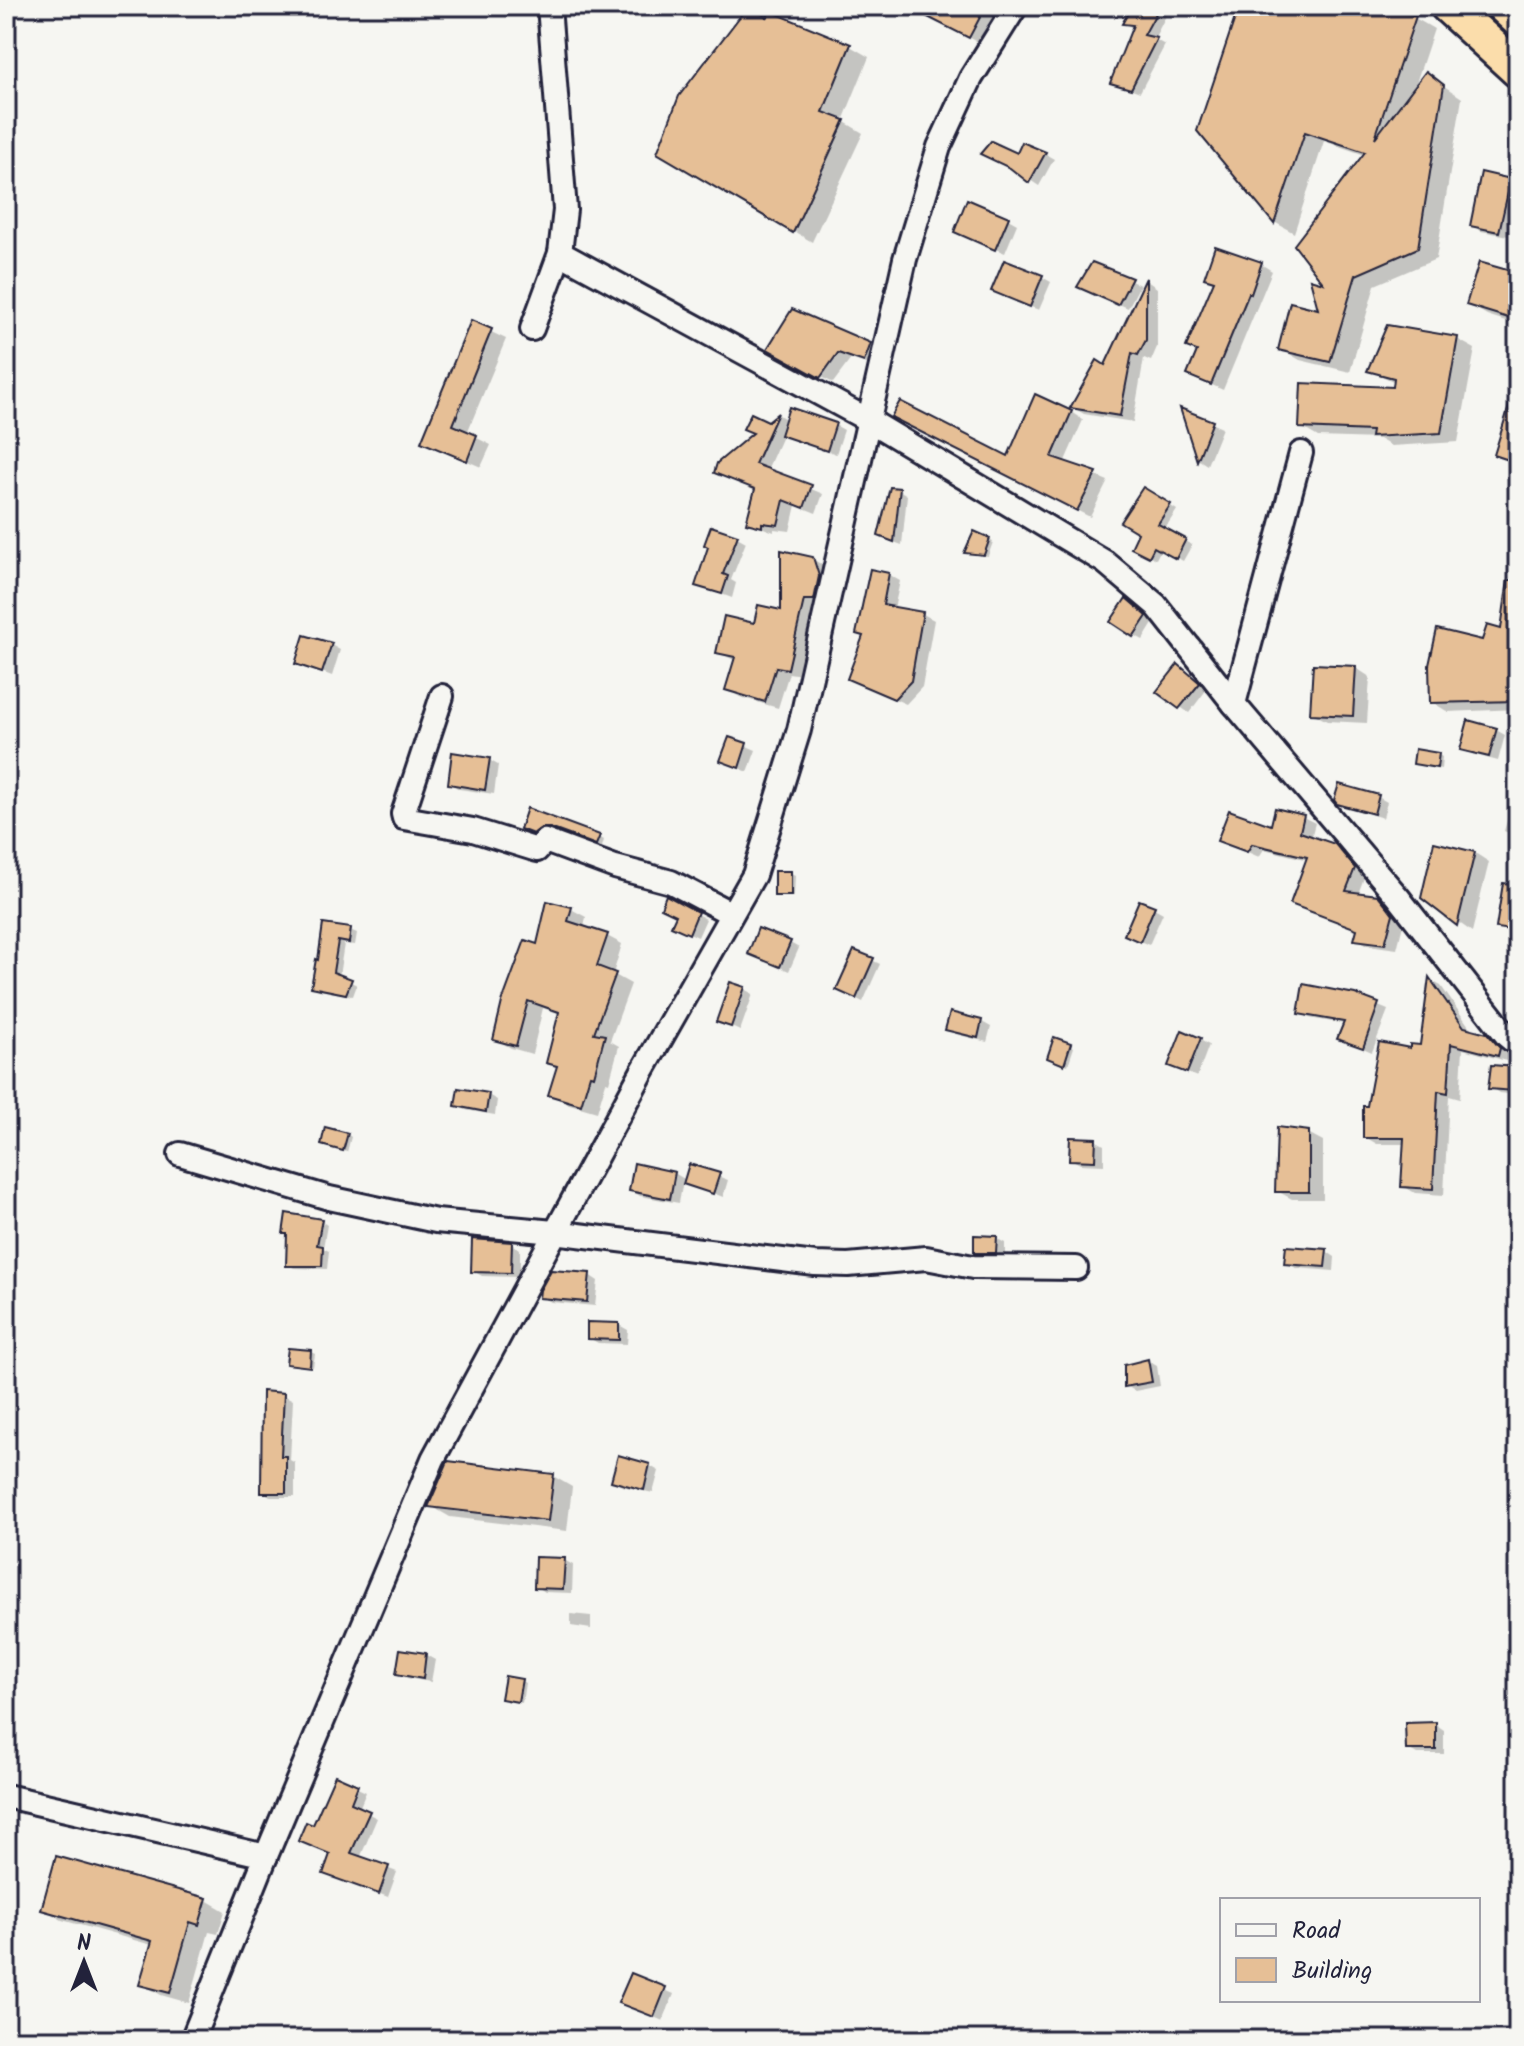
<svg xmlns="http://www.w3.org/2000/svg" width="1524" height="2046" font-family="Kalam,sans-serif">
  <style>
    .shadow { fill: #0003 }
    .building { fill: #e6bf96; stroke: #22223b; stroke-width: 2 }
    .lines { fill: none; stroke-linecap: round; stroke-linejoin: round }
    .minor-casing { stroke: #22223b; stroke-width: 28 }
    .highway-casing { stroke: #22223b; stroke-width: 40 }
    .minor { stroke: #f6f6f2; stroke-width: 22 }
    .highway { stroke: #fbddab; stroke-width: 34 }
  </style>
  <rect width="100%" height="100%" fill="#f6f6f2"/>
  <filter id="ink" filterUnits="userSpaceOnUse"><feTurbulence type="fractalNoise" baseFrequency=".0125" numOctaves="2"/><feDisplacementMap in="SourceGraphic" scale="16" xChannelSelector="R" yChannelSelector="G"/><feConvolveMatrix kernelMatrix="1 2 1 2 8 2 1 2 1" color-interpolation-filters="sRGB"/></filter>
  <g filter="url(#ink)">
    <g class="shadow">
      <path d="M919 6H978L998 17 984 45 933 19Z"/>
      <path d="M1134 6H1171L1154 39 1165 45 1140 92 1113 82 1134 29 1125 23Z"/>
      <path d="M1241 6H1379L1415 18 1434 29 1414 89 1426 74 1462 98 1436 259 1375 285 1350 372 1300 360 1281 349 1322 311 1310 281 1329 288 1365 155 1324 141 1294 233 1276 223 1199 130Z"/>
      <path d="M771 14 850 46 869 57 843 121 863 133 812 242 659 152Z"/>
      <path d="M1045 154 1054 159 1039 186 1015 170 1018 156Z"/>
      <path d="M1510 181 1518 185V191L1508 236 1481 231 1472 225Z"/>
      <path d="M1008 219 1017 224 1005 253 965 236Z"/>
      <path d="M1261 264 1272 271 1223 390 1201 380 1199 352 1215 282 1206 277Z"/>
      <path d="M1093 265 1140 285 1128 308 1089 291Z"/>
      <path d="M1518 275V325L1487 315 1468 304Z"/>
      <path d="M1042 277 1051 282 1039 310 1002 296Z"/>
      <path d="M1147 281 1157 288V347L1151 361 1144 358 1133 422 1084 414 1072 407 1106 368Z"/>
      <path d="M472 323 506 339 467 433 491 445 481 467 424 442Z"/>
      <path d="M1457 339 1475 349 1458 442 1391 446 1379 439 1318 437 1301 427 1394 389 1395 382 1369 370Z"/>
      <path d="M870 345 882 352 876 367 851 359 833 383 770 349Z"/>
      <path d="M1518 384V466L1497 454Z"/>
      <path d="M1183 411 1222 428 1207 465 1199 460Z"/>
      <path d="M1071 412 1083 420 1064 463 1108 481 1090 517 906 424 1009 458Z"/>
      <path d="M779 415 787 420 835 425 844 430 836 454 783 434 767 470 823 494 816 513 796 505 790 531 774 529V532L748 522 756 490 716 473Z"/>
      <path d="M1144 489 1177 510 1164 530 1192 545 1183 561 1161 549 1156 559 1134 547 1141 532Z"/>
      <path d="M899 490 907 495 902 545 888 540Z"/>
      <path d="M975 534 993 542 988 556 967 552Z"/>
      <path d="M737 537 746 542 731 580 736 583 732 598 697 585Z"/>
      <path d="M812 559 826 567 801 675 789 673 778 708 740 697 727 689 736 661 718 652 756 625 783 612Z"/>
      <path d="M872 571 889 575 900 581 894 609 923 614 934 620 922 687 906 704 861 684 865 637 858 633Z"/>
      <path d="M1511 571 1518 572V709L1448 712 1432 702 1483 643 1503 632Z"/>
      <path d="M1126 601 1154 622 1143 640 1134 635Z"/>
      <path d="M331 645 340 650 332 676 298 663Z"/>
      <path d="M1179 666 1207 689 1189 713 1159 692Z"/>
      <path d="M1356 668 1370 677 1367 723 1327 721 1312 713Z"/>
      <path d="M1496 730 1505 735 1498 761 1472 754 1463 749Z"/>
      <path d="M730 739 756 750 748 772 723 761Z"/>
      <path d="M1439 755 1442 757 1441 769 1415 763Z"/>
      <path d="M489 760 498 765 494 794 459 789 450 783Z"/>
      <path d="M1378 797 1387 802 1383 818 1349 808 1339 802Z"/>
      <path d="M1511 807 1518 809V837L1504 831Z"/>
      <path d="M529 811 599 837 604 840 602 847 557 830H547L540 835 528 832Z"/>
      <path d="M1303 817 1315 823 1311 838 1346 853 1365 875 1358 894 1377 897 1390 904 1404 921 1397 949 1368 945 1357 939 1359 930 1292 903 1308 860 1264 849 1259 857 1220 840Z"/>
      <path d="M1436 844 1475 853 1489 862 1472 932 1423 897Z"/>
      <path d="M791 873 795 875 794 897H780L776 894Z"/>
      <path d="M1518 887V936L1498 927Z"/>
      <path d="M667 898 706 919 698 937 683 930 678 915Z"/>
      <path d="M1154 908 1163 913 1149 945 1135 939Z"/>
      <path d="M571 909 586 917 584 928 607 936 622 944 613 974 631 984 610 1041 619 1046 609 1083 606 1082 597 1112 566 1103 550 1094 558 1068 548 1062 561 1014 543 1008 532 1054 511 1048 495 1039 538 947Z"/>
      <path d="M325 927 350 930 357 933 355 945 344 944 339 976 357 985 353 996 319 990 313 986 320 962Z"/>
      <path d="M790 943 799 948 789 971 750 954Z"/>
      <path d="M855 952 880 964 863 1002 845 993Z"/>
      <path d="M1430 980 1441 986 1473 1032 1499 1043 1511 1057 1510 1062 1463 1049 1460 1099 1449 1096 1444 1195 1415 1193 1403 1186 1405 1144H1377L1365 1137 1368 1108 1411 1050 1421 1047Z"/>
      <path d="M744 989 753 994 740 1031 718 1021Z"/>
      <path d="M1354 996 1388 1010 1372 1052 1340 1038 1345 1024 1309 1018 1300 1013Z"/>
      <path d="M951 1014 982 1022 991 1027 987 1042 956 1034 947 1029Z"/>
      <path d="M1055 1039 1074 1047 1068 1065 1053 1059Z"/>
      <path d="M1200 1040 1209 1045 1197 1077 1180 1070Z"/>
      <path d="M1517 1069 1518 1095 1499 1093 1490 1087Z"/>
      <path d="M488 1095 497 1100 495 1115 466 1110 457 1105Z"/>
      <path d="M1308 1133 1323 1141V1199H1292L1277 1191Z"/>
      <path d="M347 1134 351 1137 347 1152 327 1146Z"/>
      <path d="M1095 1140 1104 1145V1165L1080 1164 1071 1159Z"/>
      <path d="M691 1166 728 1180 723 1197 683 1181 679 1203 640 1196 631 1190 674 1173 686 1180Z"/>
      <path d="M321 1221 327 1225 323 1248 329 1251 327 1269 294 1268 288 1265Z"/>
      <path d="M996 1238 1005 1243V1257H985L976 1252Z"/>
      <path d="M511 1244 520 1249V1277L482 1276 473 1271Z"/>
      <path d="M1326 1251 1335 1257 1334 1271 1296 1268 1286 1263Z"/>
      <path d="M589 1275 598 1281 595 1306 551 1302 542 1297Z"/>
      <path d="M619 1325 628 1330 627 1344 598 1343 589 1338Z"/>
      <path d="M311 1352 315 1354 313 1367 288 1363Z"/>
      <path d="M1148 1361 1157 1366 1160 1386 1135 1391 1126 1386Z"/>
      <path d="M284 1395 293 1400 290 1460 295 1463V1497H272L263 1492Z"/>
      <path d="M619 1458 650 1466 659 1471 653 1493 622 1486 613 1480Z"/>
      <path d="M553 1476 572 1487 567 1531 450 1517 431 1506Z"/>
      <path d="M564 1560 573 1565 572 1593 545 1592 536 1586Z"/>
      <path d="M571 1614 591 1616V1629L571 1626Z"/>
      <path d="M401 1651 426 1655 435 1660 431 1682 407 1678 398 1673Z"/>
      <path d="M521 1681 525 1683 522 1703 503 1698Z"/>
      <path d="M1435 1724 1444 1730V1754H1417L1408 1749Z"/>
      <path d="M336 1778 366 1792 359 1809 377 1818 360 1858 397 1872 388 1897 325 1873 332 1855 314 1827Z"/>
      <path d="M206 1900 225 1911 218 1934 209 1932 189 2003 161 1995 142 1984 152 1945 62 1920 43 1909Z"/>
      <path d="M632 1976 674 1994 663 2021 630 2007Z"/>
    </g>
    <g class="building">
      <path d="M748 6 767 17 770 11 851 44 823 112 845 120 793 233 657 153 679 96Z"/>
      <path d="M906 6H986L969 38Z"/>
      <path d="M1132 6H1160L1144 35 1157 38 1131 89 1110 83 1133 25 1122 24Z"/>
      <path d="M1239 6H1385L1416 16 1375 138 1426 71 1444 85 1418 248 1356 275 1330 362 1278 350 1290 302 1318 309 1310 279 1323 283 1294 245 1365 152 1305 132 1274 224 1197 131Z"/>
      <path d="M991 141 1017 153 1022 142 1046 152 1029 183 1010 168 980 154Z"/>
      <path d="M1481 172 1511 179 1499 232 1470 226Z"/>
      <path d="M967 199 1009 217 995 250 954 232Z"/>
      <path d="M1215 246 1262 262 1251 294 1249 293 1211 385 1187 375 1197 351 1186 347 1214 281 1204 278Z"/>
      <path d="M1004 260 1043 275 1030 307 991 291Z"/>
      <path d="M1092 262 1132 278 1118 305 1077 287Z"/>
      <path d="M1479 262 1518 273V321L1466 305Z"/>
      <path d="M1146 278V340L1138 355 1132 353 1120 416 1070 408 1097 360 1105 365Z"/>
      <path d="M792 309 871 343 864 362 838 353 820 378 767 349Z"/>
      <path d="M471 320 492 329 453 425 477 435 467 461 421 442Z"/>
      <path d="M1387 325 1458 337 1441 433 1371 437 1372 431 1299 428 1301 383 1393 387 1394 378 1367 371Z"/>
      <path d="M1514 390 1518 391V463L1494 455Z"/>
      <path d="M1035 394 1072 411 1052 457 1097 472 1077 511 891 417 900 401 1008 456Z"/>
      <path d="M789 407 836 423 827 451 780 435Z"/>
      <path d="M1180 408 1213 421 1197 461Z"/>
      <path d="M751 413 768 421 778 413 755 464 812 485 804 508 784 500 778 525 762 523V527L746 523 755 489 714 473 717 463 753 433 743 429Z"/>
      <path d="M890 487 900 488 894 542 878 536Z"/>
      <path d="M1143 487 1171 504 1158 524 1186 539 1176 559 1154 547 1149 557 1131 548 1138 533 1120 522Z"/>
      <path d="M711 526 738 535 723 574 728 576 722 594 695 586 708 547 704 545Z"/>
      <path d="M974 531 990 538 984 555 964 553Z"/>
      <path d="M781 550 813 557 819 576 814 600H804L788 669 776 667 765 702 725 690 735 657 716 653 724 616 754 623 758 605 781 610Z"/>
      <path d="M870 569 889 573 883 605 923 612 911 681 894 699 847 679 863 636 856 634Z"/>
      <path d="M1508 580H1518V701L1430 703 1429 665 1437 629 1482 640 1487 625 1501 629Z"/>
      <path d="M1126 598 1147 616 1133 637 1110 622Z"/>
      <path d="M304 635 332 643 322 673 295 664Z"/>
      <path d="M1178 664 1200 683 1179 709 1156 692Z"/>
      <path d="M1313 664 1356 666 1353 716 1310 714Z"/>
      <path d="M1468 720 1497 728 1489 757 1460 750Z"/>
      <path d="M729 737 747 743 739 768 720 761Z"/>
      <path d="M1415 749 1439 753 1437 768 1413 764Z"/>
      <path d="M452 752 490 758 485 790 448 784Z"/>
      <path d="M1339 784 1379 795 1374 814 1337 804 1334 800Z"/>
      <path d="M527 808 600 835 596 845 550 828H541L533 834 520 829Z"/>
      <path d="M1275 808 1304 815 1300 832 1335 844 1355 868 1346 891 1378 895 1387 906 1393 914 1385 944 1354 940 1357 929 1290 904 1307 857 1252 844 1247 852 1217 841 1229 810 1271 825Z"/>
      <path d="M1434 842 1475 852 1457 926 1421 898Z"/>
      <rect x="774" y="871" width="17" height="25"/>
      <path d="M1503 883 1518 885V931L1496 928Z"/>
      <path d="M666 895 698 912 689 934 671 926 676 915 661 908Z"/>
      <path d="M1139 900 1155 906 1140 942 1124 935Z"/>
      <path d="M547 901 572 907 568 921 608 934 597 966 616 973 594 1033 605 1035 594 1076 590 1075 581 1105 548 1095 557 1066 546 1063 559 1012 528 1001 516 1046 493 1040 502 1002 525 940 537 944Z"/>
      <path d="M323 924 351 928 349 943 338 941 333 972 352 979 346 994 311 987 316 959 318 960Z"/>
      <path d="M758 928 791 941 780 967 748 954Z"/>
      <path d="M854 950 874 958 856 999 836 990Z"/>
      <path d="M1429 977 1464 1027 1487 1033 1500 1048 1498 1056 1451 1044 1448 1093 1438 1091 1433 1189 1401 1187 1404 1138H1363V1106H1367L1379 1042 1410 1048V1044L1420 1045Z"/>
      <path d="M730 982 745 987 731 1027 716 1022Z"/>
      <path d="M1303 984 1355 994 1379 1003 1363 1048 1337 1039 1344 1022 1298 1014Z"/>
      <path d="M950 1012 982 1020 978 1038 945 1030Z"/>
      <path d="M1182 1030 1201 1038 1187 1073 1168 1066Z"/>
      <path d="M1054 1037 1071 1043 1064 1065 1047 1058Z"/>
      <path d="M1491 1065 1517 1067 1515 1091 1488 1089Z"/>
      <path d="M458 1088 489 1093 486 1112 455 1106Z"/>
      <path d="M325 1127 348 1133 343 1151 321 1145Z"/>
      <path d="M1277 1127 1309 1131V1192H1275Z"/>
      <path d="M1070 1137 1096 1138 1095 1161 1069 1160Z"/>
      <path d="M634 1163 675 1172 670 1199 629 1191Z"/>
      <path d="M689 1164 720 1173 713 1194 683 1184Z"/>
      <path d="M286 1213 322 1219 317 1245 323 1246 322 1266H286L287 1234H283Z"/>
      <path d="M974 1235 997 1236 996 1253H974Z"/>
      <path d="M472 1239 512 1242 511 1273 471 1272Z"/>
      <path d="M1286 1246 1327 1249 1325 1267 1284 1264Z"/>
      <path d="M551 1270 590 1273 587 1302 539 1298 540 1290Z"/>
      <path d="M587 1322 619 1323V1340L587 1339Z"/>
      <path d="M288 1348 311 1350 310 1367 286 1364Z"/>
      <path d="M1148 1359 1152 1382 1124 1387V1365Z"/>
      <path d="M262 1391 284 1393 281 1456H286V1493H261Z"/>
      <path d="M618 1455 650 1464 644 1490 611 1481Z"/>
      <path d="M448 1461 554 1474 548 1521 428 1507Z"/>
      <path d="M535 1557 565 1558 563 1589 534 1588Z"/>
      <path d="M400 1649 426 1653 423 1679 396 1674Z"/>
      <path d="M505 1676 522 1679 518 1702 501 1699Z"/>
      <path d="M1436 1722V1750H1406L1405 1723Z"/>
      <path d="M335 1775 358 1785 351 1803 370 1811 351 1853 389 1866 379 1894 323 1874 330 1854 298 1841 306 1822 313 1825Z"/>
      <path d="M56 1856 207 1898 199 1925 190 1922 170 1993 139 1985 152 1941 41 1910Z"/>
      <path d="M631 1973 666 1987 654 2017 618 2003Z"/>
    </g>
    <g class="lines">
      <g class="minor-casing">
        <g id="minor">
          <path d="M560 253 870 421 1105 562 1156 605 1234 704 1398 897 1507 1036 1518 1045"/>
          <path d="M532 329 560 253 565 210 549 6"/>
          <path d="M442 696 403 814 404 818 473 830 537 850 545 841 615 867 671 882 730 913"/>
          <path d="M1234 704 1301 453"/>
          <path d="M180 1154 329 1198 436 1221 554 1232 815 1264 848 1265 926 1258 973 1267 1076 1268"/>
          <path d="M6 1796 266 1856"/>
          <path d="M192 2040 266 1856 433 1459 642 1072 754 875 799 730 905 259 939 147 971 78 1016 6"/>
        </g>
      </g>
      <g class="highway-casing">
        <g id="highway">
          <path d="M1448 6 1518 70"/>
          <path d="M1504 6 1518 19"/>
        </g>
      </g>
      <use href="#minor" class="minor"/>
      <use href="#highway" class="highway"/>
    </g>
  </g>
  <rect width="1524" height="2046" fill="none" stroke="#f6f6f2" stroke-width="32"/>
  <rect x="16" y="16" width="1492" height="2014" fill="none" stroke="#22223b" stroke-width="3" filter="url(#ink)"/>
  <rect x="1220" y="1898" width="260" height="104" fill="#f6f6f2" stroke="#a1a1a9" stroke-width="2"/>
  <rect x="1236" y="1924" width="40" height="12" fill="#f6f6f2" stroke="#a1a1a9" stroke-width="2"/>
  <text x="1292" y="1938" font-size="24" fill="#22223b">Road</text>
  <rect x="1236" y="1958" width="40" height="24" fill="#e6bf96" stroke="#a1a1a9" stroke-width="2"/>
  <text x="1292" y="1978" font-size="24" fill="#22223b">Building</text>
  <g transform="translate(84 1962)" stroke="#f6f6f2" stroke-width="6" paint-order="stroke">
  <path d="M0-6L14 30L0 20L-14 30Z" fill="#22223b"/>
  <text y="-12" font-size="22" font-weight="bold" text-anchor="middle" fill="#22223b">N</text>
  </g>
</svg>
